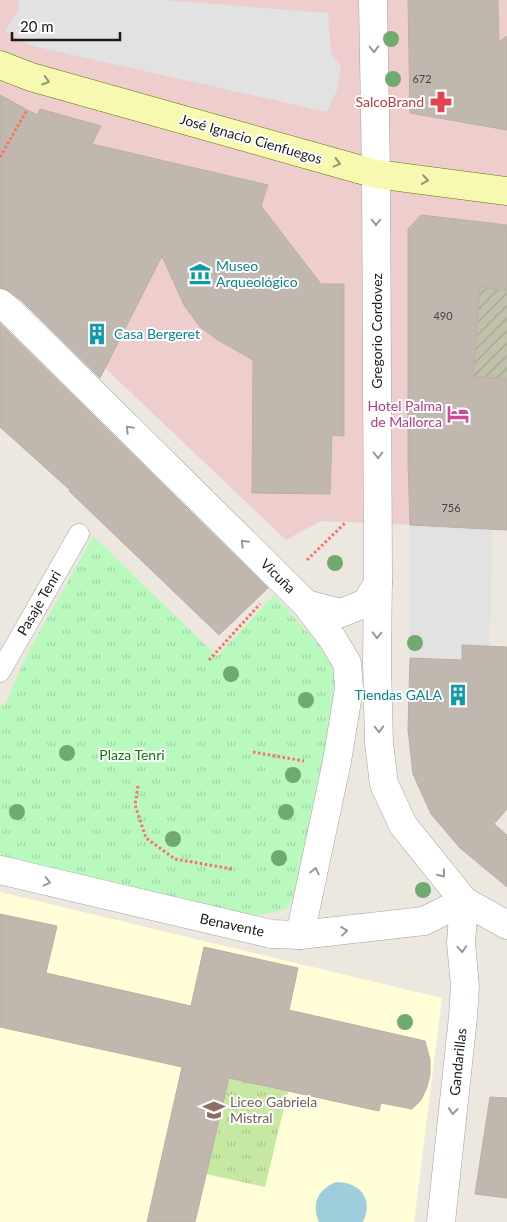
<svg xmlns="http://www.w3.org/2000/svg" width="507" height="1222" font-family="Lato,sans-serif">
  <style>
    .commercial { fill: #eececd }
    .education { fill: #fffed6 }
    .construction { fill: url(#construction-furrows) }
    .grass { fill: url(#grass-tufts) }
    .park { fill: url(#park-tufts) }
    .parking { fill: #e2e2e2 }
    .water { fill: #9ecedb }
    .building { fill: #c0b7af; stroke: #beaea2 }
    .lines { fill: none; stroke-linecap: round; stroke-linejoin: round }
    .service-casing { stroke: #a1a1a1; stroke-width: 21 }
    .minor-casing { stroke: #a1a1a1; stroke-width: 29 }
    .tertiary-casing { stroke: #a1a1a1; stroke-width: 29 }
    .secondary-casing { stroke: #656f04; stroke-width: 29 }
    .path { stroke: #fb7062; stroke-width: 3; stroke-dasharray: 2.5 2.5; stroke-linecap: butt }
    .service { stroke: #fff; stroke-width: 20 }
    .minor { stroke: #fff; stroke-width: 28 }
    .tertiary { stroke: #fff; stroke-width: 28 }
    .secondary { stroke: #f7f9b0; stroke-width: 28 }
    .tree { fill: #70aa6e }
    .oneway { stroke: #989898 }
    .oneway2 { stroke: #94956c }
    .labels { text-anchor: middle; stroke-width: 4; stroke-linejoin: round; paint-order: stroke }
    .number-label { font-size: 11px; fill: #44413f }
    .health-label { font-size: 14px; fill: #be3a42; stroke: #fff; text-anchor: end }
    .street-label { font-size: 14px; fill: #1a1a1a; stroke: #fff }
    .culture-label { font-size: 14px; fill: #0d838f; stroke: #fff; text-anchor: start }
    .hotel-label { font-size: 14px; fill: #b23c85; stroke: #fff; text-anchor: end }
    .park-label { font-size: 14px; fill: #0a7711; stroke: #fff }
    .education-label { font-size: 14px; fill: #785e54; stroke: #fff; text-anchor: start }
  </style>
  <defs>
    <pattern id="construction-furrows" width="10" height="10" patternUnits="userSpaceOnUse" patternTransform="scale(1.25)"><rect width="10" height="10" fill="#c1c0ab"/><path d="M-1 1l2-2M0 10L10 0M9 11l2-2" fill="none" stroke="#a5a493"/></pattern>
    <pattern id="grass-tufts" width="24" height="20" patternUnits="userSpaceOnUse" patternTransform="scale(1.25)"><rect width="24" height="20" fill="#c6e8a3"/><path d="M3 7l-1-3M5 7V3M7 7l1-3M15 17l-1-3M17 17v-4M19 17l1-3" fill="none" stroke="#aac68c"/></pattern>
    <pattern id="park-tufts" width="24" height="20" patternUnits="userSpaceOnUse" patternTransform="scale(1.25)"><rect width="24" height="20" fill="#baf9be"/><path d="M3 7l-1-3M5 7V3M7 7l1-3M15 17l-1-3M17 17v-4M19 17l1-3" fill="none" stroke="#9fd5a3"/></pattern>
  </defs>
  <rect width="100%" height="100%" fill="#ece8df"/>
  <path class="commercial" d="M0 0H507V529L321 521 286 540 105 368 0 255Z"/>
  <path class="education" d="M0 892 442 998 414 1222H0Z"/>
  <path class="construction" d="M480 287 507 291V379L469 376 476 340Z"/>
  <path class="grass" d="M229 1078 288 1091 265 1187 206 1174Z"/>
  <path class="park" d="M93 536 217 656 274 595 330 657 342 688 298 893 286 909 262 915 233 914 0 857V705L5 706 26 656Z"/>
  <g class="parking">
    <path d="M19 0H163L328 13 331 54 341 65 337 90 327 112 33 46 5 31 19 10Z"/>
    <path d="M410 525 492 529 490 646 462 645V659L410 658Z"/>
  </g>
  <path class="water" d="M336 1182C360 1182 374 1199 363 1222H319C311 1204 318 1189 336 1182Z"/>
  <g class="building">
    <path d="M408 0H498L499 42 507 36V130L410 113Z"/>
    <path d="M0 95 37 115 40 109 101 126 92 144 268 185 261 206 321 284H344V436L332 435 330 494 252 493 253 360 218 340 200 327 184 305 162 256 100 378 21 300 9 291 0 288Z"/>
    <path d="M421 215 507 225V291L480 287 473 376 507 379V530L410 525 408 463V229Z"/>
    <path d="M0 323 268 588 219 635 69 491 70 490 0 427Z"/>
    <path d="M462 645 507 647V809L494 824 507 835V887L460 848 431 814 413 774 408 730 410 658 462 660Z"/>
    <path d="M0 914 57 926 46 973 191 1006 204 947 298 968 289 1010 425 1041 430 1060V1075L427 1087 421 1100 412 1109 381 1103 379 1111 229 1078 195 1222H147L182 1067 0 1027Z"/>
    <path d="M490 1097 507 1098V1198L475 1194Z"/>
  </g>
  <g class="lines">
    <g class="service-casing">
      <path id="service" d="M0 672 79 534"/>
    </g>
    <g class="minor-casing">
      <g id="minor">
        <path d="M373 0 376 174"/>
        <path d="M0 303 11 312 306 604 332 638 347 663 349 688 337 761 300 935"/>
        <path d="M441 1222 463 1017 465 986 461 943 464 901"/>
      </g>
    </g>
    <g class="tertiary-casing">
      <g id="tertiary">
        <path d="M376 174 378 575 377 663 379 743 384 784 403 825 464 901 507 925"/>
        <path d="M306 604 341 613 366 603 378 583"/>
        <path d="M0 870 271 934 300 935 424 921 464 901"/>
      </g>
    </g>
    <g class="secondary-casing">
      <path id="secondary" d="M0 65 31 77 376 174 507 191"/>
    </g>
    <g class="path">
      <path d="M0 157 27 110"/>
      <path d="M307 560 345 523"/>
      <path d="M209 660 260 604"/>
      <path d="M253 752 304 761"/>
      <path d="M138 786 135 805 146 838 175 859 232 869"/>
    </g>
    <use href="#service" class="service"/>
    <use href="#minor" class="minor"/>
    <use href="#tertiary" class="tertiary"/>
    <use href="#secondary" class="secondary"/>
  </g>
  <g class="tree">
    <circle cx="391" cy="39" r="8"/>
    <circle cx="393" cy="79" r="8"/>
    <circle cx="335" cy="563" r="8"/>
    <circle cx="415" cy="643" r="8"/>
    <circle cx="231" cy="674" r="8"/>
    <circle cx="306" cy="700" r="8"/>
    <circle cx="67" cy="753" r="8"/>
    <circle cx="293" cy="775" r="8"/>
    <circle cx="17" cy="812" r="8"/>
    <circle cx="286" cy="812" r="8"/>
    <circle cx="173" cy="839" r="8"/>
    <circle cx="279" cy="858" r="8"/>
    <circle cx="423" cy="890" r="8"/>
    <circle cx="405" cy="1022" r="8"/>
  </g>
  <defs><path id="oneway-chevron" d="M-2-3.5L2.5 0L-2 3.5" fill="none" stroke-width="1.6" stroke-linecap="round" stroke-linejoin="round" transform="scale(1.25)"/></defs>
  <g class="oneway">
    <use href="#oneway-chevron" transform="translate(374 49) rotate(89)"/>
    <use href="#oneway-chevron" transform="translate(376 222) rotate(90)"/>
    <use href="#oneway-chevron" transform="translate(129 429) rotate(-135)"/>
    <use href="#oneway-chevron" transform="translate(378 455) rotate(90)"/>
    <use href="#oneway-chevron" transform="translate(244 543) rotate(-135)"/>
    <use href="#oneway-chevron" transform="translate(377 635) rotate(91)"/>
    <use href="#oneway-chevron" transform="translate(379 729) rotate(88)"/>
    <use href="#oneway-chevron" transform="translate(315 871) rotate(-78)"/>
    <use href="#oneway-chevron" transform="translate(442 874) rotate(51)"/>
    <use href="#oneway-chevron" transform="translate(47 882) rotate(13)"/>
    <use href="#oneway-chevron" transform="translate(344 931) rotate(-6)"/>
    <use href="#oneway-chevron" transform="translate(462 949) rotate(86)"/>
    <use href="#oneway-chevron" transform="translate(453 1111) rotate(96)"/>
  </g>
  <g class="oneway2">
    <use href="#oneway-chevron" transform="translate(46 81) rotate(16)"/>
    <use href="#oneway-chevron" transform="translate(337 163) rotate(15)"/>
    <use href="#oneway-chevron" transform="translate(425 180) rotate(8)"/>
  </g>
  <defs>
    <g id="pharmacy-bare" transform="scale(1.725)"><path d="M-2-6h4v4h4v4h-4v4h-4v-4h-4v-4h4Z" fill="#e0444e" stroke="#fff" stroke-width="2.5" paint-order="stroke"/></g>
    <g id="museum-bare" transform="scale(1.725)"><path d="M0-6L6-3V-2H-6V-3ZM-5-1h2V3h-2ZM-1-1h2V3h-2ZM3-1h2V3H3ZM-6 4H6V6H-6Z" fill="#0f9aa8" stroke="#fff" stroke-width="2.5" paint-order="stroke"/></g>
    <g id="building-bare" transform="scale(1.725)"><path d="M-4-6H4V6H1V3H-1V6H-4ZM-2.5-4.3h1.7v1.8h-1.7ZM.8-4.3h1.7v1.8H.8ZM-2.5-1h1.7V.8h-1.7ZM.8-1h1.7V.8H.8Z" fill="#0f9aa8" stroke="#fff" stroke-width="2.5" paint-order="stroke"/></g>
    <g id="hotel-bare" transform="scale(1.725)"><path d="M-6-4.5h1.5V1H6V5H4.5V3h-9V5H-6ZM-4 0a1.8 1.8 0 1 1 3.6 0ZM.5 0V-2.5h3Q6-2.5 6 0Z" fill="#d1479c" stroke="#fff" stroke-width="2.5" paint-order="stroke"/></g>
    <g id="school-bare" transform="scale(1.725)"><path d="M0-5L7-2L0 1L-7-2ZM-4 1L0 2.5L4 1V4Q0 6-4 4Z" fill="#8d6e63" stroke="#fff" stroke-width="2.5" paint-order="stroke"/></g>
  </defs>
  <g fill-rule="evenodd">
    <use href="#pharmacy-bare" x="441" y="102"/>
    <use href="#museum-bare" x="200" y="274"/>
    <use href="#building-bare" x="97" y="334"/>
    <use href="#hotel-bare" x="458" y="414"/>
    <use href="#building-bare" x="458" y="695"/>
    <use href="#school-bare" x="214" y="1110"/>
  </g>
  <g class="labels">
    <g class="number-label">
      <text x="422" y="83">672</text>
      <text x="443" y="320">490</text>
      <text x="451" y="512">756</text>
    </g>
    <g class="health-label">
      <text x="424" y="107">SalcoBrand</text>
    </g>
    <g class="street-label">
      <text transform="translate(251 139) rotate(16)" y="5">José Ignacio Cienfuegos</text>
      <text transform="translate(377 331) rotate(-90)" y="5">Gregorio Cordovez</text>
      <text transform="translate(278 576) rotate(45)" y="5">Vicuña</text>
      <text transform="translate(39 603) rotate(-60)" y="5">Pasaje Tenri</text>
      <text transform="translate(232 925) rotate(12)" y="5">Benavente</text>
      <text transform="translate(458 1062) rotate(-84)" y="5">Gandarillas</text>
    </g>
    <g class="culture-label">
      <text x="216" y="271">Museo<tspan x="216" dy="16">Arqueológico</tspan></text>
      <text x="114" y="339">Casa Bergeret</text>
      <text x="442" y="700" text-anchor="end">Tiendas GALA</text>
    </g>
    <g class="hotel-label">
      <text x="442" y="411">Hotel Palma<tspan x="442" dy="16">de Mallorca</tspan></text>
    </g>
    <g class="park-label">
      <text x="132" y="760">Plaza Tenri</text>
    </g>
    <g class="education-label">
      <text x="230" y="1107">Liceo Gabriela<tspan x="230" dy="16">Mistral</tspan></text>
    </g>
  </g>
  <path d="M12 32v8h108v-8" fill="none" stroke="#1a1a1a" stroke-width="2.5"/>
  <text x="20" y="32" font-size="15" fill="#1a1a1a" stroke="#ffffff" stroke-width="4" paint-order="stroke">20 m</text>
</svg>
